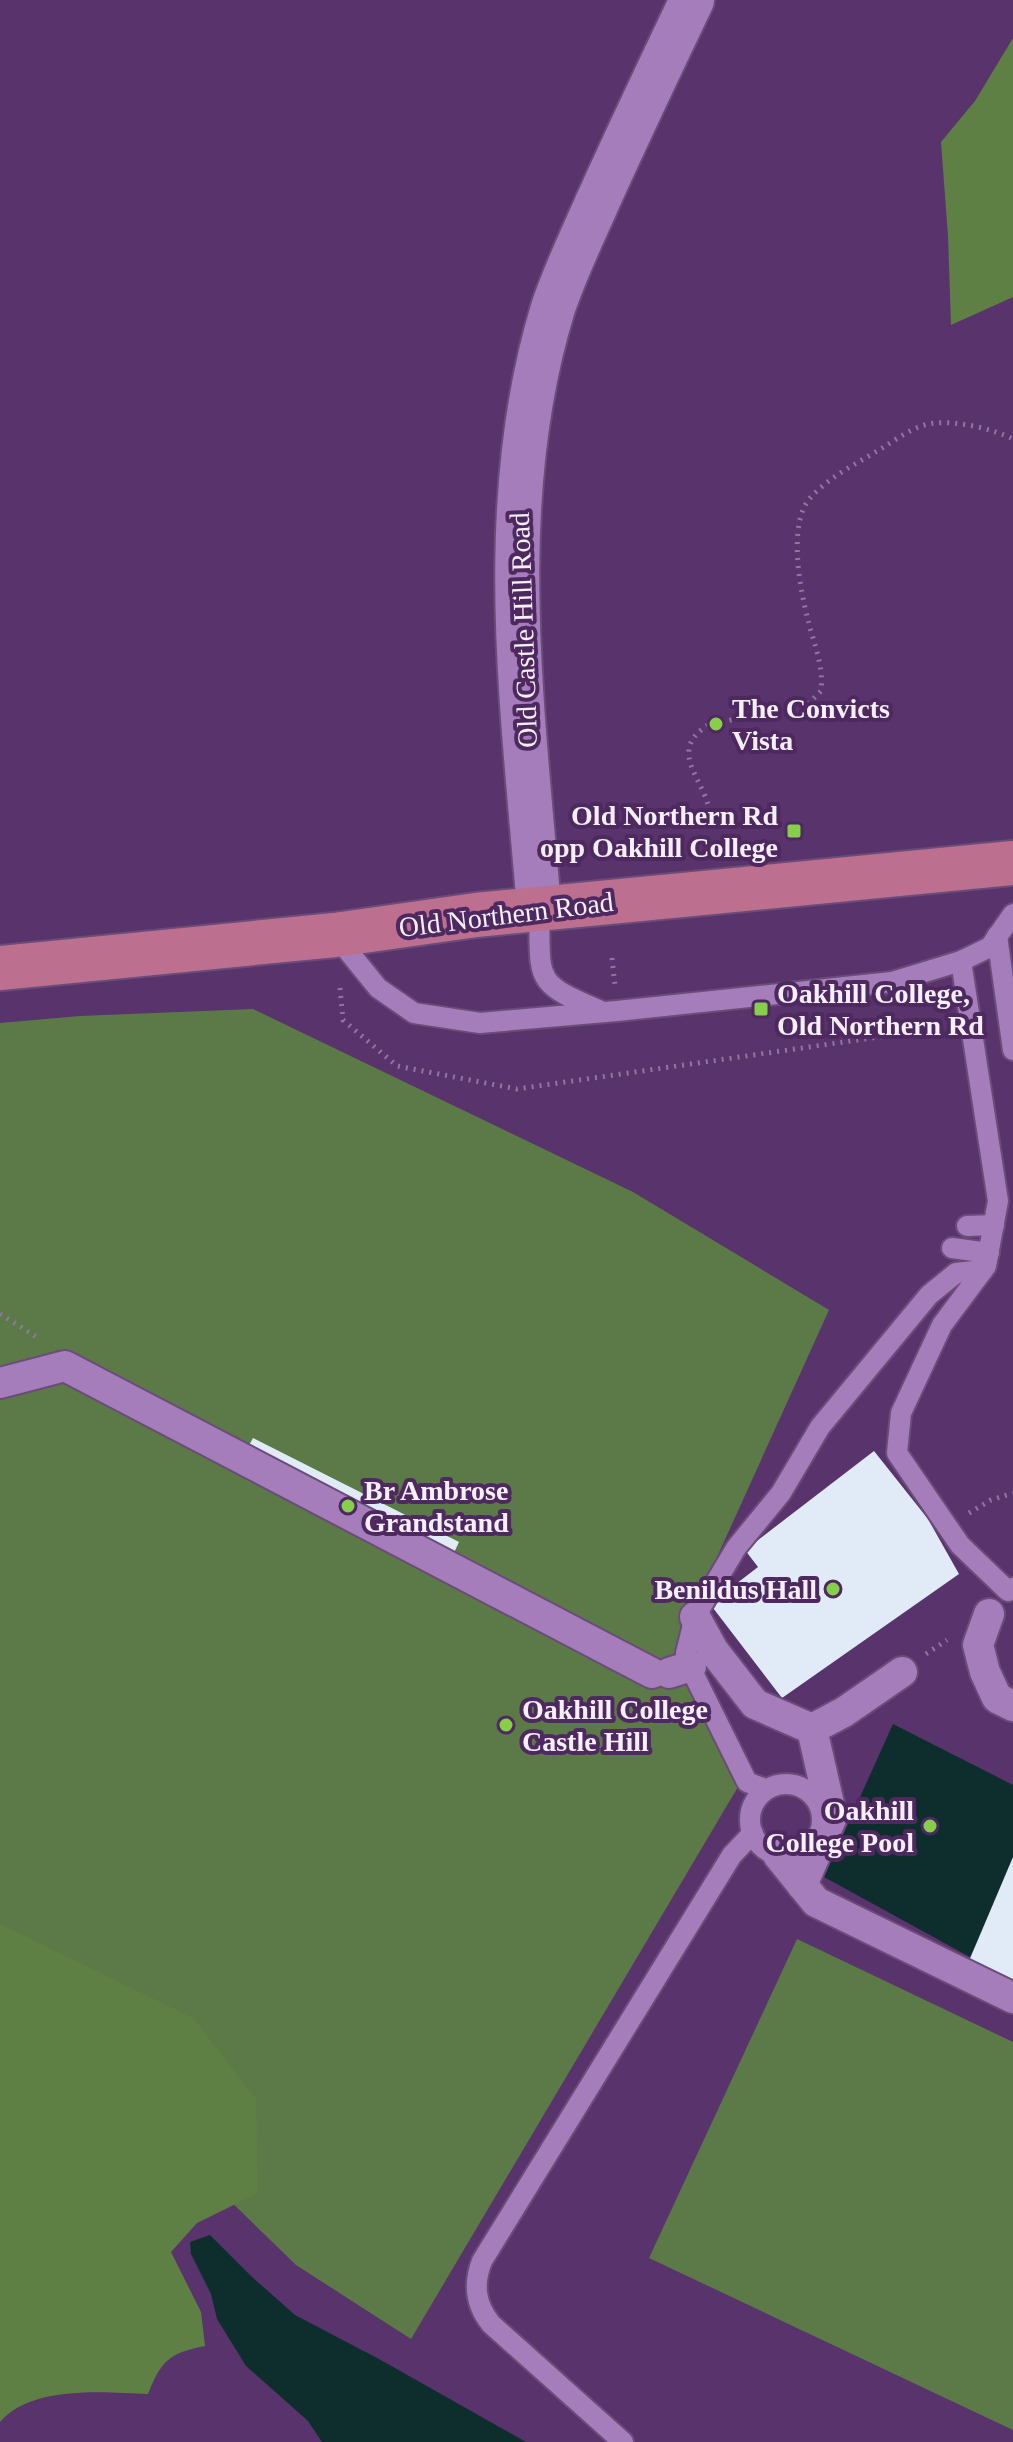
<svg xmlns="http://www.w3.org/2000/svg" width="1013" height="2442" font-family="Georgia,serif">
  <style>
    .green { fill: #5c7a48 }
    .forest { fill: #5e8045 }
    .water { fill: #0d2e2d }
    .building { fill: #e1ebf7 }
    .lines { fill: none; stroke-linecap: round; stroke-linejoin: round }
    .service-casing { stroke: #6a4c79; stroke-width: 24 }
    .pedestrian-casing { stroke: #6a4c79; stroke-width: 34 }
    .tertiary-casing { stroke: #6a4c79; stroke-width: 48 }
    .primary-casing { stroke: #6a4c79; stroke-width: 48 }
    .path { stroke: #91769f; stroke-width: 5; stroke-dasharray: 2 6; stroke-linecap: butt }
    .service { stroke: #a67dbb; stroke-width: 20 }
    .pedestrian { stroke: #a67dbb; stroke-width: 30 }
    .tertiary { stroke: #a67dbb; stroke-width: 44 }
    .primary { stroke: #bd6f90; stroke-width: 44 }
    .poi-dot { fill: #87cf4b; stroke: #4e2960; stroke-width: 3 }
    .labels { text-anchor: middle; stroke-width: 8; stroke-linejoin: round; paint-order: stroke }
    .street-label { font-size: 28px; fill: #f7effc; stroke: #4e2960 }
    .poi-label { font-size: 28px; font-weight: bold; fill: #f7effc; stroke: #4e2960; text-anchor: start }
  </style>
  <rect width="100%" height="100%" fill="#59336b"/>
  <g class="green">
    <path d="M253 1009 633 1192 829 1310 684 1630 748 1770 411 2339 296 2265 0 1977V1023L80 1016Z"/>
    <path d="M797 1939 1013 2042V2430L649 2258Z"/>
  </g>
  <g class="forest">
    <path d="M1013 38V297L951 325 948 236 941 142 975 101Z"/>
    <path d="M0 1924 193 2018 256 2099 258 2193 197 2223 171 2252 201 2312 205 2346C169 2353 161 2361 148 2394 104 2392 31 2385 0 2422Z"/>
  </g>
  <g class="water">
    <path d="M893 1724 1013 1785V1867L970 1957 824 1877Z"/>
    <path d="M210 2235 251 2276 295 2315 379 2359 526 2442H322L308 2421 246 2366 217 2319 211 2294 191 2254 190 2242Z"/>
  </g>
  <g class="building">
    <path d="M253 1438 459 1542 445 1572 236 1469Z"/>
    <path d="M874 1451 928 1519 959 1574 782 1698 710 1604 758 1567 745 1550Z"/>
    <path d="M1013 1857V1999L963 1975Z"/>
  </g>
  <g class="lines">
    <g class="service-casing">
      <g id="service">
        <path d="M539 908C541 980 531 982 601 1011"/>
        <path d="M335 935 378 988 414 1013 480 1023 617 1011 892 982 961 961 990 947 1013 914"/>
        <path d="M997 936 1013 1050"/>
        <path d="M961 961 998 1201 986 1266 942 1325 901 1413 897 1453 960 1545 1008 1591 1013 1588"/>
        <path d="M967 1226 994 1225"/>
        <path d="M952 1248 989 1253"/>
        <circle cx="786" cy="1820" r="36"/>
        <path d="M765 1789 747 1782 693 1673 686 1653 695 1617 736 1548 781 1493 820 1427 929 1295 956 1273 983 1270"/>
        <path d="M623 2442 491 2324C475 2304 473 2284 482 2261L732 1855 753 1833"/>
      </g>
    </g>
    <g class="pedestrian-casing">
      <g id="pedestrian">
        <path d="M0 1383 65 1366 652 1673"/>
        <path d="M989 1614 978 1645 985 1672 997 1698 1013 1706"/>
        <path d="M695 1617 713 1650 755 1704 812 1729 844 1712 902 1672"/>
        <path d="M669 1673 691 1666"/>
        <path d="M778 1855 816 1902 1013 1998"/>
        <path d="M802 1885 832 1817 812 1729"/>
      </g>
    </g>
    <g class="tertiary-casing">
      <path id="tertiary" d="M539 908C523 709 493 503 553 308 565 272 582 237 597 203 628 134 660 67 692 0"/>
    </g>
    <g class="primary-casing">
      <path id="primary" d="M0 968 335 935 476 915 1013 863"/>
    </g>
    <g class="path">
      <path d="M714 827C711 817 709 806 705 796 693 768 674 747 708 725L809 703 821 691C824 667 814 644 808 620 800 589 787 523 811 497 831 475 862 461 887 445 901 436 918 424 936 423 959 421 993 429 1013 439"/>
      <path d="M612 958 615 986"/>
      <path d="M340 988 343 1020 397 1066 517 1089 934 1029"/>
      <path d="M0 1314 40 1339"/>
      <path d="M969 1513 991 1500 1013 1493"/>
      <path d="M926 1654 947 1640"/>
    </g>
    <use href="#service" class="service"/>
    <use href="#pedestrian" class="pedestrian"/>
    <use href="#tertiary" class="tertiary"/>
    <use href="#primary" class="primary"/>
  </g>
  <g class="poi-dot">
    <circle cx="716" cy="724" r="8"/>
    <rect x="786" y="823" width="16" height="16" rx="4"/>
    <rect x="753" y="1001" width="16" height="16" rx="4"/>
    <circle cx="348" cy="1506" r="8"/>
    <circle cx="833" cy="1589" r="8"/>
    <circle cx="506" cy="1725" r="8"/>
    <circle cx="930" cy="1826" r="8"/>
  </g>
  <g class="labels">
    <g class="street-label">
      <text transform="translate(523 630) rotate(-92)" y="10">Old Castle Hill Road</text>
      <text transform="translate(506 914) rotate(-7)" y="10">Old Northern Road</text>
    </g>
    <g class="poi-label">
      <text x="732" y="718">The Convicts<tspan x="732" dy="32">Vista</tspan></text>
      <text x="778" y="825" text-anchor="end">Old Northern Rd<tspan x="778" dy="32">opp Oakhill College</tspan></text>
      <text x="777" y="1003">Oakhill College,<tspan x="777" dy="32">Old Northern Rd</tspan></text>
      <text x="364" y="1500">Br Ambrose<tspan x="364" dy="32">Grandstand</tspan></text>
      <text x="817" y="1599" text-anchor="end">Benildus Hall</text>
      <text x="522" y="1719">Oakhill College<tspan x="522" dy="32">Castle Hill</tspan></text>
      <text x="914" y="1820" text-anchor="end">Oakhill<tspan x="914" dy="32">College Pool</tspan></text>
    </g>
  </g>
</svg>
